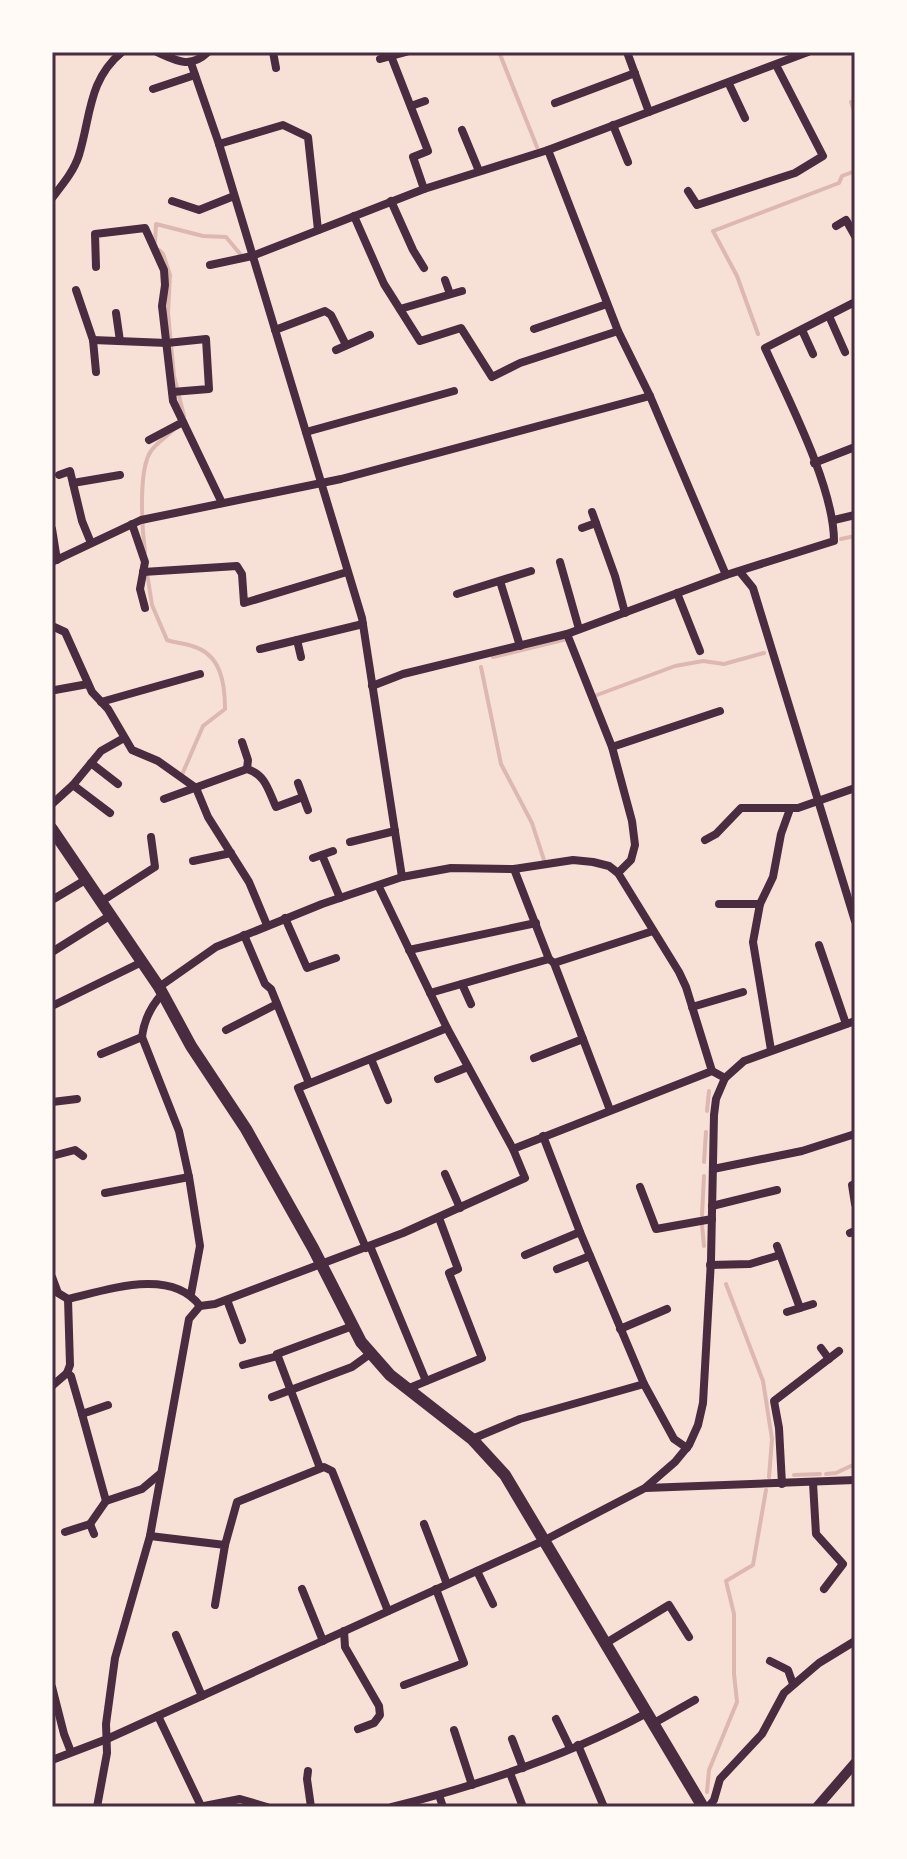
<svg xmlns="http://www.w3.org/2000/svg" width="907" height="1859" font-family="Signika,sans-serif">
  <style>
    .lines { fill: none; stroke-linecap: round; stroke-linejoin: round }
    .stream { stroke: #dcb8b0; stroke-width: 4 }
    .minor { stroke: #4a2c40; stroke-width: 8 }
    .tertiary { stroke: #4a2c40; stroke-width: 10 }
    .primary { stroke: #4a2c40; stroke-width: 12 }
    .neatline { fill: none; stroke: #4a2c40; stroke-width: 3 }
  </style>
  <rect width="100%" height="100%" fill="#f7e1d7"/>
  <g class="lines">
    <g class="stream">
      <path d="M499 52 537 147"/>
      <path d="M855 101 851 102 855 113"/>
      <path d="M155 242 156 224 203 236 226 237 241 255"/>
      <path d="M159 250 163 254 170 275 168 313 174 376 184 416"/>
      <path d="M758 334 737 276 713 231 839 183 842 176 855 171"/>
      <path d="M841 539 855 536"/>
      <path d="M145 552C142 529 138 469 151 451 157 442 167 437 174 429"/>
      <path d="M147 573 152 605 167 640C176 643 184 643 192 646 221 654 225 683 225 709L203 726 181 777"/>
      <path d="M493 657 567 639"/>
      <path d="M481 667 501 764 532 823 544 860"/>
      <path d="M597 695 675 666 703 661 724 664 764 653"/>
      <path d="M707 1111 709 1091"/>
      <path d="M704 1162 706 1132"/>
      <path d="M702 1215 704 1176"/>
      <path d="M702 1225 704 1246"/>
      <path d="M726 1284 763 1381 772 1439 769 1477"/>
      <path d="M826 1474 836 1473 855 1464"/>
      <path d="M794 1475 820 1474"/>
      <path d="M707 1792 709 1770 737 1702 734 1674V1614L726 1581 753 1565 766 1490"/>
    </g>
    <g class="minor">
      <path d="M157 52C177 61 190 69 208 52"/>
      <path d="M273 52 276 68"/>
      <path d="M627 52 649 112"/>
      <path d="M391 56 428 151 413 157 424 189"/>
      <path d="M380 59 406 52"/>
      <path d="M191 63 219 144 362 618 402 877"/>
      <path d="M729 84 745 118"/>
      <path d="M153 89 195 75"/>
      <path d="M555 103 635 73"/>
      <path d="M411 106 425 101"/>
      <path d="M613 125 628 162"/>
      <path d="M462 130 479 171"/>
      <path d="M219 144 283 125 308 137 318 230"/>
      <path d="M548 150 618 331 650 396 726 575"/>
      <path d="M688 191 697 205 795 173 823 156 776 65"/>
      <path d="M52 198C63 184 74 171 79 155 91 116 88 80 122 52"/>
      <path d="M172 201 199 210 234 196"/>
      <path d="M391 201 413 250 424 268"/>
      <path d="M354 216 384 284 420 341 461 328 492 377 520 363 618 331"/>
      <path d="M836 226 846 220 855 236"/>
      <path d="M210 265 252 256 424 189 548 150 808 52"/>
      <path d="M96 267 95 234 145 228 164 270 165 285 162 306 173 401 222 503"/>
      <path d="M445 280 450 294"/>
      <path d="M76 290 93 340 96 372"/>
      <path d="M400 309 462 291"/>
      <path d="M116 313 120 341"/>
      <path d="M829 316 845 352"/>
      <path d="M534 329 607 304"/>
      <path d="M275 330 325 311 331 315 346 345"/>
      <path d="M802 330 813 354"/>
      <path d="M93 340 167 343 206 339 209 389 172 392"/>
      <path d="M336 350 370 335"/>
      <path d="M306 432 454 391"/>
      <path d="M149 440 183 422"/>
      <path d="M814 463 855 447"/>
      <path d="M59 475 70 471 82 521 91 543"/>
      <path d="M73 483 120 475"/>
      <path d="M592 512 615 576 625 613"/>
      <path d="M834 520 855 515"/>
      <path d="M132 524 145 562 140 589 145 608"/>
      <path d="M582 528 596 523"/>
      <path d="M52 529 57 560"/>
      <path d="M52 562 141 520 341 479 650 396"/>
      <path d="M560 562 579 629"/>
      <path d="M143 572 237 566 242 574 244 603 347 572"/>
      <path d="M740 572 753 588 855 921"/>
      <path d="M500 581 520 646"/>
      <path d="M677 593 700 651"/>
      <path d="M457 594 531 571"/>
      <path d="M52 626 65 632 92 692 108 709 132 750 158 761 196 788 208 817 249 882 267 925"/>
      <path d="M567 634 612 747 632 821 635 845 631 860 618 873"/>
      <path d="M297 640 301 657"/>
      <path d="M260 649 363 624"/>
      <path d="M372 686 403 674 567 634 726 575 834 541C834 487 788 399 765 348L855 302"/>
      <path d="M55 690 88 684"/>
      <path d="M101 702 200 674"/>
      <path d="M242 742 248 760 247 769"/>
      <path d="M612 747 720 711"/>
      <path d="M91 763 118 784"/>
      <path d="M298 783 308 810"/>
      <path d="M73 785 110 813"/>
      <path d="M164 799 247 769C266 775 268 790 276 807L303 797"/>
      <path d="M52 804 73 785 101 751 124 738"/>
      <path d="M705 840 716 834 741 808H798L855 788"/>
      <path d="M350 842 395 831"/>
      <path d="M322 855 340 898"/>
      <path d="M313 858 333 851"/>
      <path d="M193 861 231 853"/>
      <path d="M514 869 549 959"/>
      <path d="M52 900 87 879"/>
      <path d="M102 901 155 867 151 837"/>
      <path d="M719 904H760"/>
      <path d="M285 918 307 968 336 958"/>
      <path d="M244 935 265 984 271 989 309 1083"/>
      <path d="M819 945 846 1024"/>
      <path d="M409 950 536 923"/>
      <path d="M52 952 111 915"/>
      <path d="M462 984 471 1004"/>
      <path d="M159 987 216 947 322 904 402 877 451 868 514 869 573 860 593 862 609 866 618 873 679 972 686 987 712 1071"/>
      <path d="M430 993 549 959 554 963"/>
      <path d="M52 1006 142 962"/>
      <path d="M692 1007 743 992"/>
      <path d="M226 1030 277 1004"/>
      <path d="M142 1037 179 1131 189 1177 200 1246 191 1294"/>
      <path d="M771 1050 753 942 760 904 773 877 781 834 790 809"/>
      <path d="M101 1054 142 1037C144 1019 151 1006 163 993"/>
      <path d="M534 1058 583 1039"/>
      <path d="M371 1059 388 1100"/>
      <path d="M438 1079 468 1067"/>
      <path d="M52 1102 77 1099"/>
      <path d="M610 1110 554 963 653 931"/>
      <path d="M513 1149 712 1071 725 1078"/>
      <path d="M52 1156 75 1150 83 1156"/>
      <path d="M713 1169 802 1151 855 1134"/>
      <path d="M445 1174 460 1208"/>
      <path d="M855 1184 852 1185 855 1204"/>
      <path d="M640 1187 656 1229 712 1219"/>
      <path d="M105 1193 189 1177"/>
      <path d="M712 1206 777 1190"/>
      <path d="M850 1233 855 1231"/>
      <path d="M370 1246 426 1381"/>
      <path d="M777 1246 800 1308"/>
      <path d="M366 1248 298 1088 447 1028"/>
      <path d="M525 1255 580 1232"/>
      <path d="M710 1265 750 1264 780 1255"/>
      <path d="M557 1269 590 1256"/>
      <path d="M52 1277 58 1293 68 1299C107 1290 171 1267 200 1306"/>
      <path d="M227 1300 242 1340"/>
      <path d="M787 1312 813 1304"/>
      <path d="M620 1329 667 1309"/>
      <path d="M821 1348 829 1359"/>
      <path d="M243 1365 278 1356"/>
      <path d="M67 1373 71 1376 82 1414 108 1405"/>
      <path d="M644 1384 674 1439 687 1448"/>
      <path d="M52 1386 67 1373 70 1365 68 1299"/>
      <path d="M407 1389 482 1358 449 1273 458 1269 439 1218"/>
      <path d="M272 1397 352 1367 370 1354"/>
      <path d="M82 1414 106 1501"/>
      <path d="M472 1439 520 1419 644 1384 580 1232 543 1136"/>
      <path d="M320 1468 277 1354 350 1327"/>
      <path d="M813 1483 816 1534 843 1564 824 1589"/>
      <path d="M782 1484 779 1428 774 1401 839 1351"/>
      <path d="M646 1488 855 1480"/>
      <path d="M90 1524 106 1501 142 1489 161 1473"/>
      <path d="M424 1524 447 1584"/>
      <path d="M65 1532 90 1524 94 1534"/>
      <path d="M150 1536 225 1545"/>
      <path d="M477 1571 493 1604"/>
      <path d="M302 1589 323 1641"/>
      <path d="M215 1605 225 1545 237 1502 324 1467 332 1471 388 1611"/>
      <path d="M344 1631 345 1647 379 1706 380 1715 374 1723 358 1729"/>
      <path d="M176 1635 202 1696"/>
      <path d="M606 1643 669 1605 689 1637"/>
      <path d="M770 1661 788 1670 793 1684"/>
      <path d="M404 1685 464 1663 436 1589"/>
      <path d="M52 1687 64 1734 71 1752"/>
      <path d="M158 1716 201 1806"/>
      <path d="M556 1719 570 1748"/>
      <path d="M654 1723 695 1700"/>
      <path d="M454 1730 472 1785"/>
      <path d="M512 1739 523 1768"/>
      <path d="M578 1745 604 1807"/>
      <path d="M52 1760 107 1739 545 1540 645 1488 675 1462 689 1445 698 1425 703 1403 711 1260 714 1115 716 1099 725 1078 744 1061 855 1021"/>
      <path d="M308 1771 307 1779 311 1807"/>
      <path d="M510 1773 523 1807"/>
      <path d="M439 1795 443 1807"/>
      <path d="M97 1807 107 1753 106 1724 115 1658 150 1536 189 1319 200 1306 215 1304 403 1233 525 1178 513 1149 447 1028 379 887"/>
      <path d="M199 1807 240 1799 267 1807"/>
      <path d="M392 1807C480 1785 567 1756 647 1713"/>
      <path d="M708 1807 714 1800 720 1779 762 1734 784 1693 819 1663 855 1641"/>
    </g>
    <path class="tertiary" d="M817 1807 855 1763"/>
    <path class="primary" d="M52 829 159 987 191 1046 246 1129 313 1248 361 1342 390 1375 472 1439 505 1475 703 1807"/>
  </g>
  <rect width="907" height="1859" fill="none" stroke="#fffaf5" stroke-width="108"/>
  <rect x="54" y="54" width="799" height="1751" class="neatline"/>
</svg>
